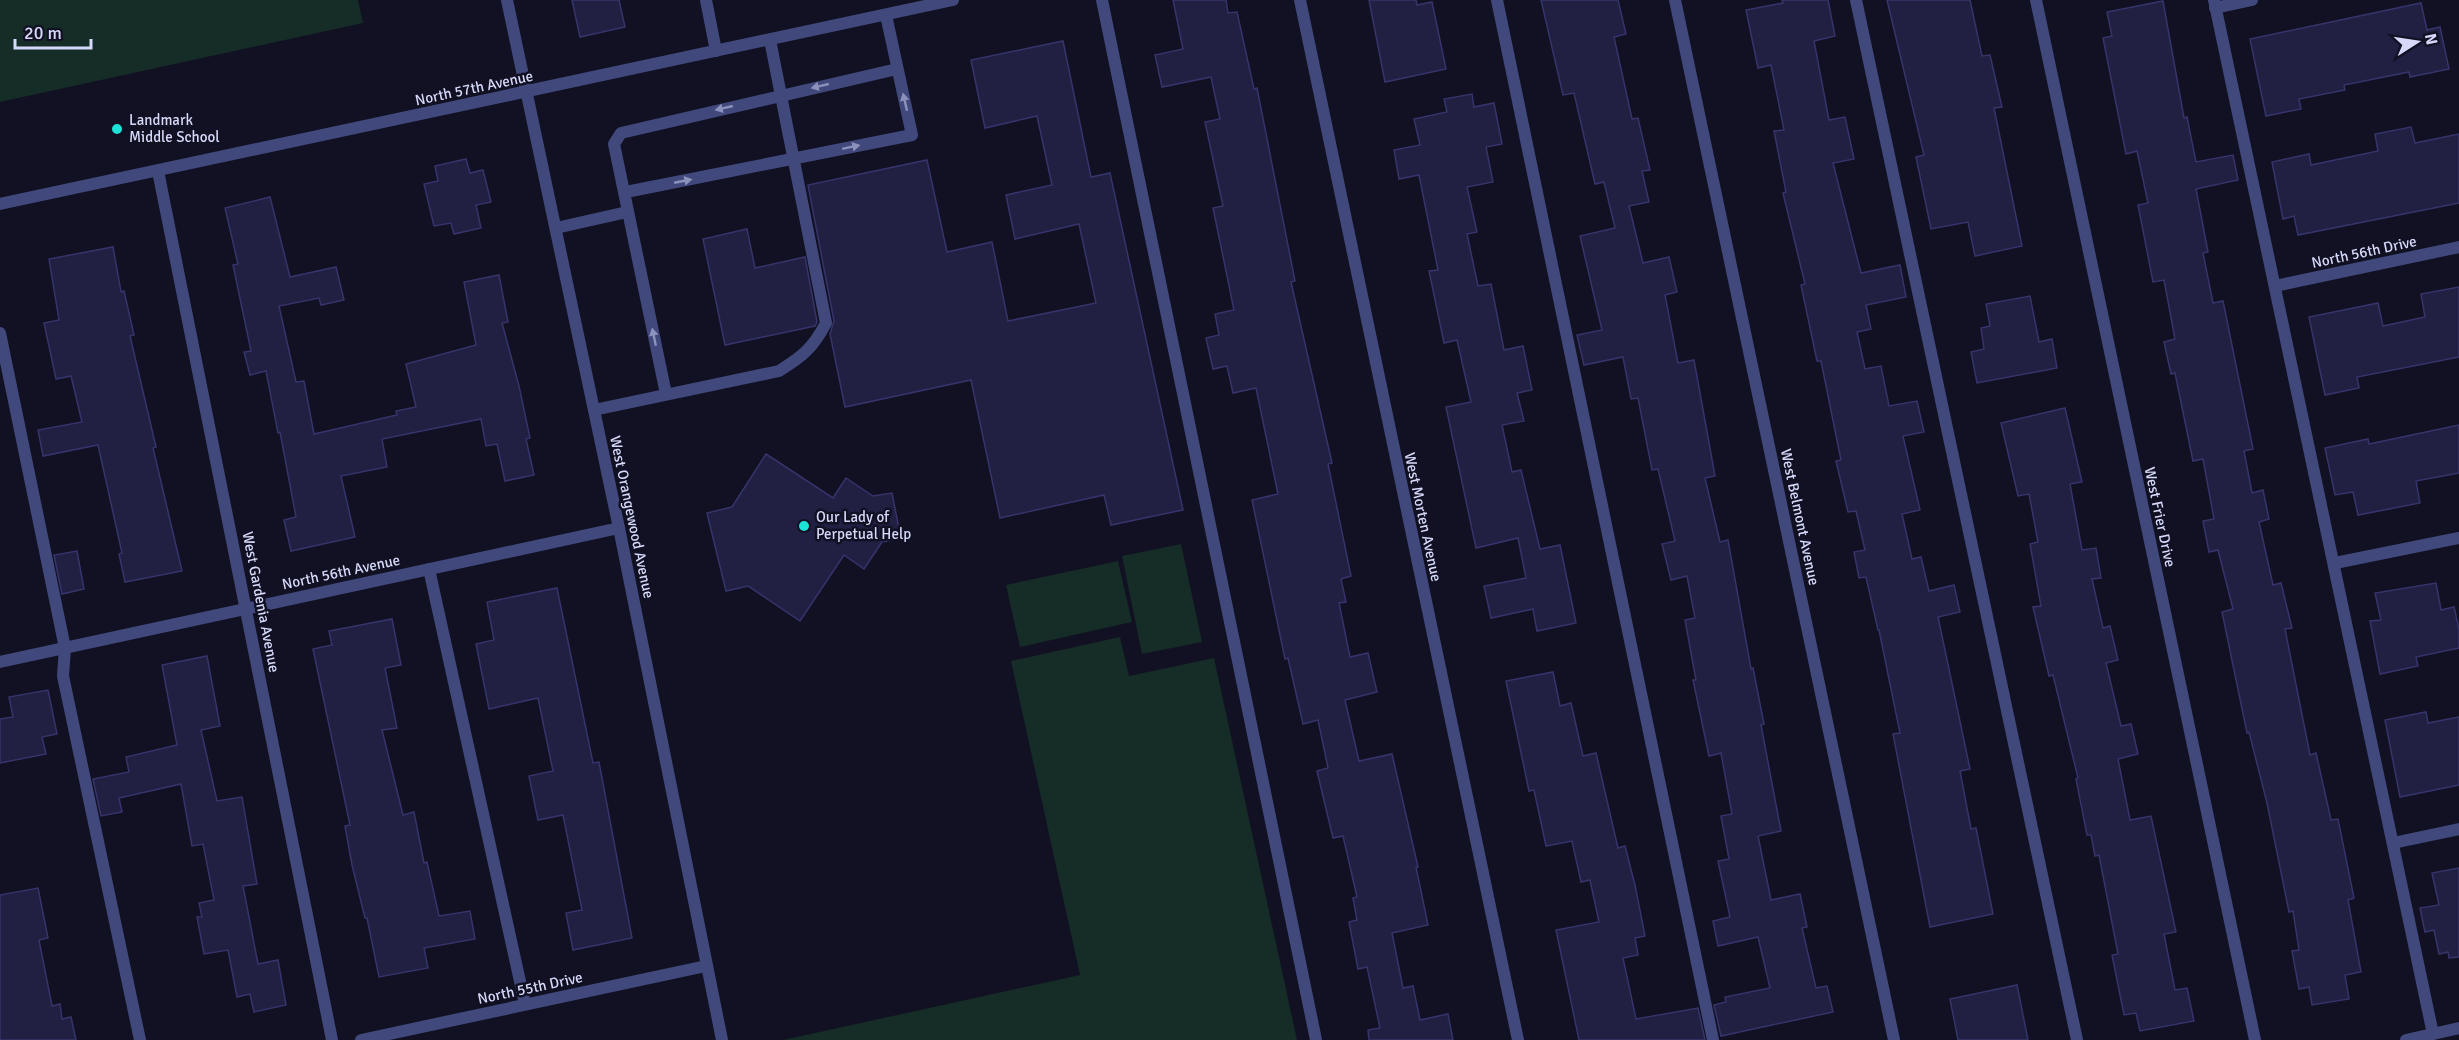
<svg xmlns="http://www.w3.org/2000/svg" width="2459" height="1040" font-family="Signika,sans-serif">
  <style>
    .green { fill: #152c27 }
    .building { fill: #211f42; stroke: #36346b; stroke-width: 1.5 }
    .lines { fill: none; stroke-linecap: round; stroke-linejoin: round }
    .service { stroke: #41497c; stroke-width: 12 }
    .minor { stroke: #41497c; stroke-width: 12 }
    .tertiary { stroke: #41497c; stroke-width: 12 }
    .oneway { fill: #8c91bb }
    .poi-dot { fill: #1be3d7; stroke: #111123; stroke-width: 2 }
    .labels { text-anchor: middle; stroke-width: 5; stroke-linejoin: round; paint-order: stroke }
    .street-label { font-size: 15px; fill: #d7d9fa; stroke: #111123 }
    .poi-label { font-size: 15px; fill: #d7d9fa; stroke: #111123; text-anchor: start }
  </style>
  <rect width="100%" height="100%" fill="#111123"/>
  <g class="green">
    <path d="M0 0H358L363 23 0 102Z"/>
    <path d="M1181 544 1202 642 1142 654 1122 556Z"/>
    <path d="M1118 561 1132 622 1020 647 1006 585Z"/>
    <path d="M1120 637 1129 676 1214 658 1297 1040H783L1080 975 1011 661Z"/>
  </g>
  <g class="building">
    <path d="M572 0H619L625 27 580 37Z"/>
    <path d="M1173 0H1226L1228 13 1237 12 1254 89 1257 88 1295 281 1291 282 1332 463 1328 464 1351 576 1341 579 1346 602 1339 603 1350 657 1368 653 1377 692 1345 700 1359 761 1392 754 1418 867H1416L1428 925 1392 933 1403 988 1413 986 1420 1020 1448 1014 1453 1040H1369L1368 1030 1380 1028 1367 967 1358 969 1349 922 1357 920 1353 898 1357 897 1343 836 1333 838 1317 771 1328 768 1318 720 1303 724 1288 658 1285 659 1252 500 1278 494 1256 388 1233 393 1227 366 1213 369 1206 338 1219 335 1215 314 1234 310 1213 208 1223 206 1205 122 1220 119 1211 77 1162 87 1155 55 1183 49Z"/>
    <path d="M1369 0H1416L1417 5 1432 2 1446 69 1385 82Z"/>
    <path d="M1541 0H1618L1626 34 1614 37 1632 119 1638 118 1650 170 1642 171 1649 202 1629 206 1643 263 1669 257 1677 292 1665 295 1678 363 1694 360 1715 476 1705 478 1720 542 1728 540 1751 669 1753 668 1764 724 1761 725 1781 831 1758 836 1771 900 1800 894 1807 927 1802 928 1816 988 1827 986 1833 1012 1721 1036 1714 1005 1726 1002 1725 997 1770 988 1758 937 1718 946 1713 921 1730 917 1718 861 1729 859 1721 816 1732 814 1721 753 1709 756 1693 680H1696L1685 620 1695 618 1687 576 1671 580 1662 544 1675 541 1658 469 1652 470 1638 398 1631 399 1623 357 1584 365 1577 335 1602 330 1580 236 1615 228 1604 182 1595 184 1574 93 1563 95Z"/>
    <path d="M1782 0H1828L1835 36 1814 41 1829 120 1845 117 1854 159 1833 163 1861 273 1900 265 1906 297 1866 305 1871 329 1857 332 1865 369 1881 366 1889 406 1917 401 1924 432 1903 436 1920 510 1902 514 1912 559 1921 557 1929 591 1954 585 1960 612 1938 617 1970 769 1960 771 1971 829 1976 828 1993 914 1930 927 1893 734 1900 733 1879 630H1878L1866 577 1859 578 1854 552 1865 550 1856 511 1848 512 1836 461 1841 460 1821 361H1817L1801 285 1805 284 1783 193 1786 192 1774 131 1784 130 1771 65 1758 68 1746 10 1783 3Z"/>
    <path d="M1887 0H1970L1982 56 1990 55 2002 107 1994 108 2022 246 1975 256 1968 222 1931 229 1916 157 1924 155Z"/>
    <path d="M2163 1 2184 118 2187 117 2196 162 2233 155 2238 180 2196 189 2208 252 2203 253 2213 303 2223 301 2253 449 2244 451 2252 493 2263 490 2269 519 2259 522 2273 585 2281 583 2292 628 2285 629 2310 755 2316 753 2331 820 2338 819 2354 898 2348 900 2361 972 2345 975 2349 999 2312 1005 2309 987 2299 989 2292 951 2299 950 2293 911 2289 912 2267 803 2249 732 2247 733 2222 612 2233 609 2218 550 2209 552 2203 521 2214 519 2203 459 2193 461 2175 373 2171 374 2164 342 2175 339 2164 280 2153 282 2138 205 2148 203 2137 151 2126 154 2103 38 2112 36 2107 12Z"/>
    <path d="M2421 3 2427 30 2440 27 2449 69 2410 77 2409 72 2344 85 2345 90 2299 99 2301 109 2266 116 2250 39Z"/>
    <path d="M1063 41 1091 177 1110 173 1183 510 1111 525 1104 495 1000 518 971 380 845 407 830 334 834 321 808 185 927 160 947 252 992 242 1008 321 1096 303 1079 224 1015 239 1006 195 1052 185 1037 116 985 128 971 60Z"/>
    <path d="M1472 94 1474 107 1494 103 1502 144 1486 147 1493 182 1467 187 1477 232 1467 234 1478 286 1491 284 1504 350 1523 346 1532 390 1517 393 1524 421 1502 425 1512 472 1521 470 1540 549 1560 545 1576 623 1537 631 1533 609 1491 618 1484 586 1526 578 1518 538 1476 548 1446 407 1471 402 1457 340 1444 343 1429 271 1438 270 1419 175 1399 179 1394 150 1420 145 1414 119 1447 112 1444 99Z"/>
    <path d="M2411 127 2415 143 2459 134V203L2298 235 2294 216 2283 219 2272 162 2309 154 2311 165 2378 151 2375 134Z"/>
    <path d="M466 159 470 173 483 170 491 202 476 205 481 228 454 234 451 223 434 226 424 184 438 181 435 166Z"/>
    <path d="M270 197 290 277 336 267 344 300 321 305 319 298 279 306 296 382 304 381 314 434 397 415 396 411 416 407 406 364 476 345 464 282 499 275 508 322 502 323 519 386 530 438 526 439 534 475 505 481 497 444 486 446 481 419 382 439 387 467 341 476 355 537 291 551 284 520 296 517 280 432 278 433 266 371 250 375 244 352 251 351 233 265 238 264 225 208Z"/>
    <path d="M747 229 755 268 805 257 817 322 815 326 725 345 703 239Z"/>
    <path d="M113 247 121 292 124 291 134 335 130 336 156 447 153 448 182 571 125 582 119 554 122 553 98 445 43 456 38 430 82 422 71 376 56 379 44 323 59 320 49 259Z"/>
    <path d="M2459 287V357L2357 377 2359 388 2325 395 2309 317 2378 303 2383 326 2425 317 2421 294Z"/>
    <path d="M2030 296 2039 342 2052 339 2057 368 1977 383 1971 352 1984 349 1981 328 1990 326 1986 304Z"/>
    <path d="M2065 408 2082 482 2070 484 2082 550 2096 548 2101 578 2092 579 2103 628 2110 626 2118 660 2106 663 2121 726 2131 724 2138 754 2118 759 2130 820 2151 816 2176 932 2164 934 2175 990 2187 988 2194 1021 2140 1031 2136 1013 2124 1015 2112 955 2118 954 2099 855 2095 856 2091 835H2087L2076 779 2078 778 2053 675 2049 676 2033 607 2041 606 2030 544 2038 542 2029 494 2018 496 2001 423Z"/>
    <path d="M2459 425V473L2416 481 2420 503 2358 515 2353 492 2335 495 2325 448 2368 439 2369 444Z"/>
    <path d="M766 454 833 498 846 478 873 496 892 493 901 539 882 542 864 569 844 555 800 621 748 586 726 591 707 513 732 507Z"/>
    <path d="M77 551 84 589 62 594 54 555Z"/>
    <path d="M2436 583 2441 610 2454 607 2459 629V648L2416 657 2418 666 2380 674 2370 621 2381 620 2375 593Z"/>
    <path d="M557 588 593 763 599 762 632 938 573 950 566 913 582 910 563 815 538 820 529 776 553 771 538 698 489 709 476 644 494 640 487 602Z"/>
    <path d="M392 619 401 665 385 668 397 728 382 730 403 815 414 812 424 863 427 862 439 916 470 911 475 939 424 948 428 968 379 977 367 918H365L352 865 345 826 350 825 313 649 332 645 329 631Z"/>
    <path d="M207 656 220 726 201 730 217 801 242 797 257 884 243 886 258 964 278 960 286 1005 254 1012 250 994 237 997 228 950 204 954 197 917H202L199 903 214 900 203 844 192 846 181 784 119 798 122 812 101 816 93 779 129 772 126 757 177 745 162 665Z"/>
    <path d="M1553 672 1560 706 1571 703 1583 756 1596 753 1618 848 1625 846 1635 885 1645 936 1635 938 1638 955 1623 958 1636 1019 1698 1008 1705 1040H1579L1556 930 1599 922 1590 880 1581 882 1572 841 1546 846 1534 790 1529 791 1506 681Z"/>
    <path d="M48 690 57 734 42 737 46 754 0 763V719L13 717 9 697Z"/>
    <path d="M2426 712 2428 723 2459 717V785L2400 797 2385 720Z"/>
    <path d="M2459 868V957L2449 958 2448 952 2439 954 2434 930 2425 932 2420 908 2439 905 2432 873Z"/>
    <path d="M38 888 48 938 39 940 52 1006 60 1004 62 1019 71 1017 76 1040H0V895Z"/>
    <path d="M2017 985 2028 1040H1958L1950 999Z"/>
  </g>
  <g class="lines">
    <g class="service">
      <path d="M706 0 716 51"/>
      <path d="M1102 0 1316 1040"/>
      <path d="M1497 0 1713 1040"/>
      <path d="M1856 0 2077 1040"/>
      <path d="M2214 0 2433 1034"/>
      <path d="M626 192 912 135 886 15"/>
      <path d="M556 228 627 212"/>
      <path d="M0 333 65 648 63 676 140 1040"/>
      <path d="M666 394 614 144 621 133 897 69"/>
      <path d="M594 410 779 371C803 356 813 348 826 323L770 40"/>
      <path d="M429 569 525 1004"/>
    </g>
    <g class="minor">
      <path d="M1300 0 1518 1040"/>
      <path d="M1675 0 1894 1040"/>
      <path d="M2036 0 2255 1040"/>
      <path d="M2215 8 2252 0"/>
      <path d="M158 171 332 1040"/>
      <path d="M0 204 953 0"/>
      <path d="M2275 286 2459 247"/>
      <path d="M2335 563 2459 538"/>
      <path d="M0 662 619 528"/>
      <path d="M2393 843 2459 829"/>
      <path d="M361 1040 706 966"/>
    </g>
    <g class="tertiary">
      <path d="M507 0 619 528 722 1040"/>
      <path d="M2406 1040 2459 1028"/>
    </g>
  </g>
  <defs><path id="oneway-solid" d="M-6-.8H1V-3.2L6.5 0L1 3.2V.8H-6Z" transform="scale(1.5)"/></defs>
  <g class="oneway">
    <use href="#oneway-solid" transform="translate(820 86) rotate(167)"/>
    <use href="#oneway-solid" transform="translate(905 102) rotate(-103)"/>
    <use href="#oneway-solid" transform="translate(724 108) rotate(167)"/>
    <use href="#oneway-solid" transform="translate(851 147) rotate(-12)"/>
    <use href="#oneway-solid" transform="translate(683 181) rotate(-11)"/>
    <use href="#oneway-solid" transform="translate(654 337) rotate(-102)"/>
  </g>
  <g class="poi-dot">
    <circle cx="117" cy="129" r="6"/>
    <circle cx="804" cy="526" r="6"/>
  </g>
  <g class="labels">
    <g class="street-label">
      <text transform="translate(474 88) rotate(-12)" y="5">North 57th Avenue</text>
      <text transform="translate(2364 252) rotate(-12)" y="5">North 56th Drive</text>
      <text transform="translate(632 517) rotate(78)" y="5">West Orangewood Avenue</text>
      <text transform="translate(1423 517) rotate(78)" y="5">West Morten Avenue</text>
      <text transform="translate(1800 517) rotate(78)" y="5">West Belmont Avenue</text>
      <text transform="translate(2160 517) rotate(78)" y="5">West Frier Drive</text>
      <text transform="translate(341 572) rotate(-12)" y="5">North 56th Avenue</text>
      <text transform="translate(261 602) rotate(79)" y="5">West Gardenia Avenue</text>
      <text transform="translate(530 988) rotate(-12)" y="5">North 55th Drive</text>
    </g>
    <g class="poi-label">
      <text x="129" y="125">Landmark<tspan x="129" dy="17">Middle School</tspan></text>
      <text x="816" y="522">Our Lady of<tspan x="816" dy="17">Perpetual Help</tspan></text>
    </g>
  </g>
  <g transform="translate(2417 42) rotate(78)" stroke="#111123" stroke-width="4.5" paint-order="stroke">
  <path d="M0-4.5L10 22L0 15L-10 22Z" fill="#d7d9fa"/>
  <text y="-9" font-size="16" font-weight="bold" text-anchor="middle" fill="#d7d9fa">N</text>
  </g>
  <path d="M15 39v9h76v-9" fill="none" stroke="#d7d9fa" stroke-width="3"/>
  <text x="24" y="39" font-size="18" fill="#d7d9fa" stroke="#111123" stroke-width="4.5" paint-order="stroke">20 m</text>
</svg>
